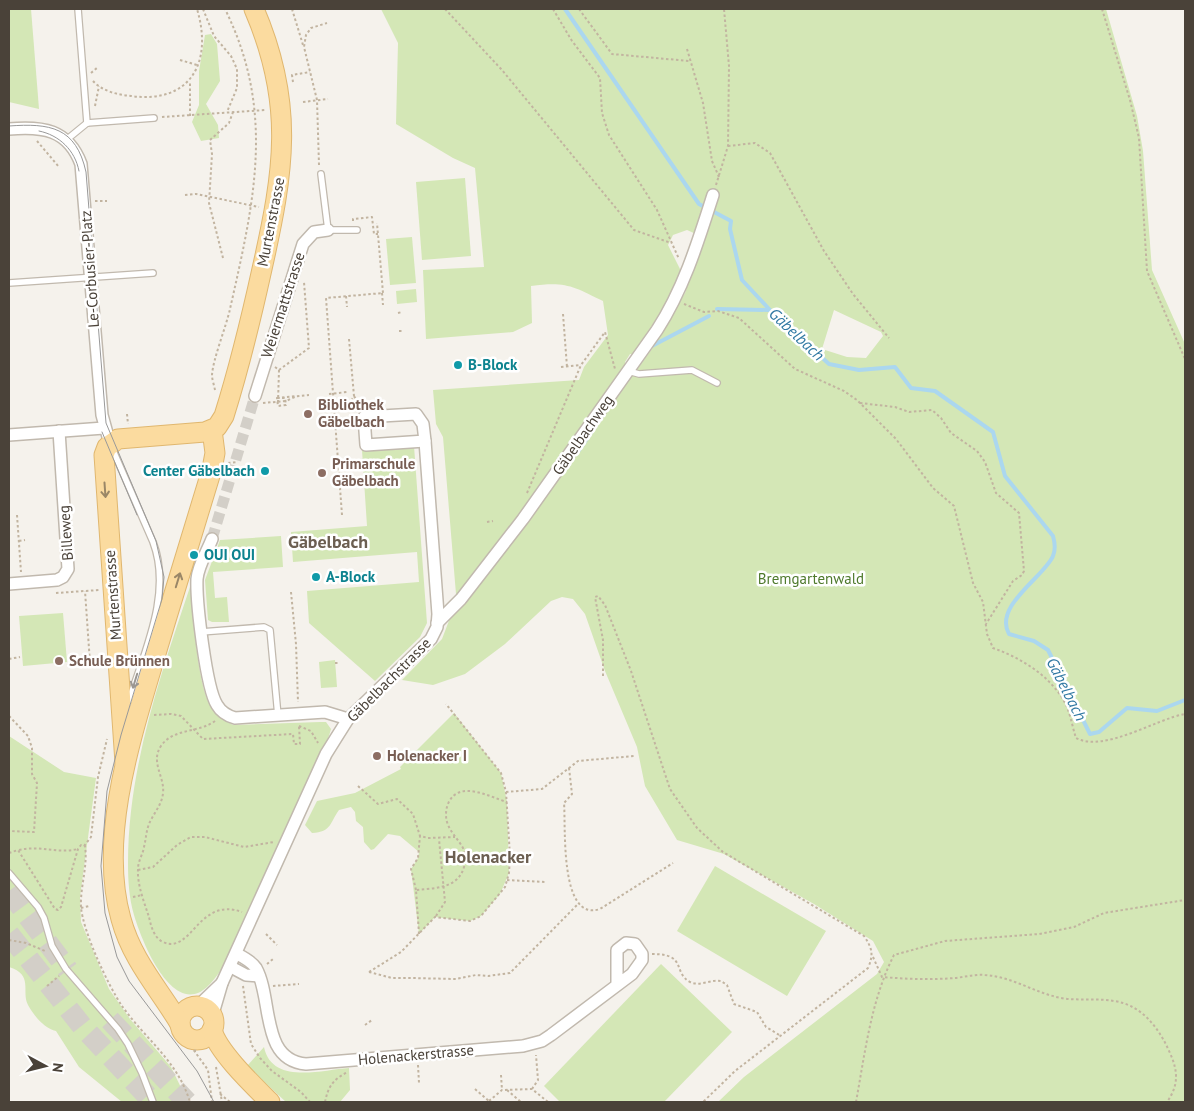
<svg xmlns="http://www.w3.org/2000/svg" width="1194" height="1111" font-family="'PT Sans',sans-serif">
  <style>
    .green { fill: #d4e7b6; fill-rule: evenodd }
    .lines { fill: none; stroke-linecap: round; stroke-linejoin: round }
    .stream { stroke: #abd7ef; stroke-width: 4 }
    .minor-tunnel { stroke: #d3cfc8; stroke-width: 11; stroke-dasharray: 11 5.5; stroke-linecap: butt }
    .motorway-tunnel { stroke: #d3cfc8; stroke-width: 21; stroke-dasharray: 21 11; stroke-linecap: butt }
    .service-casing { stroke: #c1b9ae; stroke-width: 8 }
    .minor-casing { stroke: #c1b9ae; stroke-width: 14 }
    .primary-casing { stroke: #e0b76f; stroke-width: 21 }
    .path { stroke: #c2b4a0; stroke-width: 2; stroke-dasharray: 2.5 2.5; stroke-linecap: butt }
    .service { stroke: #fff; stroke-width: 5.5 }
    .minor { stroke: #fff; stroke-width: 11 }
    .primary { stroke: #fbdb9f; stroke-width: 19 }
    .tram { stroke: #999; stroke-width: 1 }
    .oneway { stroke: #9a8767 }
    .oneway2 { stroke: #9b9792 }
    .culture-dot { fill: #0f9aa8; stroke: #fff; stroke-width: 2 }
    .education-dot { fill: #8d6e63; stroke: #fff; stroke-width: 2 }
    .labels { text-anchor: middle; stroke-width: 5; stroke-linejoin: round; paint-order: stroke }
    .street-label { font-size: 15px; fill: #4a4239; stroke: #fff }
    .culture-label { font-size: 15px; font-weight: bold; fill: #0d838f; stroke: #fff; text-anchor: start }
    .education-label { font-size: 15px; font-weight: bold; fill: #785e54; stroke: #fff; text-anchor: start }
    .park-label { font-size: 15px; fill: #4f7a2d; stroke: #fff }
    .water-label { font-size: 16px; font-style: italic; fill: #3179a3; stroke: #fff }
    .quarter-label { font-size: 18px; font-weight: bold; fill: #6c5f51; stroke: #fff }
  </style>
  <rect width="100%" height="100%" fill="#f5f2ec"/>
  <g class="green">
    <path d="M9 9H31L39 109 9 102Z"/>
    <path d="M381 9H1106L1137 116 1143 151 1152 270 1185 344V1102H718L744 1077 877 974 884 962 873 941 814 904 724 854 677 840 645 786 637 747 605 671 585 614 573 599 562 597 551 601 505 644 465 674 433 685 402 680 442 639 450 618 526 523 654 346 685 293 705 238 687 230 673 235 668 245 681 271 665 305 634 354H630L625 362V369L532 501 459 594H456L443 437 436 424 433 390 579 380 584 367 608 335 603 301C573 286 565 281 531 286L532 323 513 332 426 339 423 270 484 267 475 168 453 158 396 124 398 43ZM834 310 881 332 883 336 866 358 847 357 822 349Z"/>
    <path d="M211 34 217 44 220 81 206 104 218 125 219 138 201 141 192 122 199 105V71L205 35Z"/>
    <path d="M465 178 471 256 422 260 416 182Z"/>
    <path d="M412 237 416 283 390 285 386 239Z"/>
    <path d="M416 289 417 302 397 304 396 291Z"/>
    <path d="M414 446 427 623 420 637 375 681 309 623 307 591 419 582 417 552 293 562 291 532 367 526 362 450Z"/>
    <path d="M281 536 283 567 213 572 215 598 227 597 229 622H212L208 620 205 580 220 540Z"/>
    <path d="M191 584C193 613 197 682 210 705 216 714 225 721 233 725L320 722H326L331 729C327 745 317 762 310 777 295 812 280 846 264 881 251 911 231 964 207 987 172 1019 141 939 134 915 129 898 128 880 128 863 128 767 161 674 191 584Z"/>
    <path d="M63 613 67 662 23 666 19 616Z"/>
    <path d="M335 660 337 687 321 688 319 662Z"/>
    <path d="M454 713 501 773 507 802 509 873 500 894 481 916 470 921 435 917 419 934 411 869 418 858 419 852 400 836 388 834 374 849 371 850 364 842 363 827 356 821 355 812 351 807 339 810C330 822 332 832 312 833L305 825 317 801 355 793 401 769 400 767Z"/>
    <path d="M9 736 64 772 96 778 80 897 81 922 109 989 130 1019 171 1067 188 1102H122L79 1067 56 1031C45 1029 34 1016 28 1005 21 991 34 975 9 967Z"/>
    <path d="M715 866 826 931 787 996 677 931Z"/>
    <path d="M661 964 732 1032 664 1102H560L544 1086Z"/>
    <path d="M264 1047C272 1085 321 1070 349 1068L350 1090 340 1102H286L247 1066Z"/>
  </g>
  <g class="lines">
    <g class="stream">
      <path d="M565 9 699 204 731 221 730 229 742 280 770 310 829 364 859 370 895 367 911 388 935 391 993 432 1005 476 1053 536C1055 543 1056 549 1053 556 1045 576 993 606 1009 634L1034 641 1048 650 1090 734 1099 732 1127 708 1157 711 1185 700"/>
      <path d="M717 309 769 310"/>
      <path d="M650 347 709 316"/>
      <path d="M579 450 592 431"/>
    </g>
    <path class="minor-tunnel" d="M212 539 255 396"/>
    <g class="motorway-tunnel">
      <path d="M9 891 68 970"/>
      <path d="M9 934 82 1026 153 1102"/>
      <path d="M110 1020 187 1102"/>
    </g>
    <g class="service-casing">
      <g id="service">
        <path d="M78 9 87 123"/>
        <path d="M87 123 154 118"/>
        <path d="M65 141 87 123"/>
        <path d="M321 174 328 230H357"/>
        <path d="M9 283 153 273"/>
        <path d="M628 371 639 374 692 370 717 383"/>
        <path d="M112 448 153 542C173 594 143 654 128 704"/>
        <path d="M201 632 264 627 270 630 278 716"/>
        <path d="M9 873 38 907 44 918 52 946 66 969 118 1029 128 1044 142 1073 153 1102"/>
      </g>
    </g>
    <g class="minor-casing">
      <g id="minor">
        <path d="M9 129C42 126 68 129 81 164L102 415 110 444"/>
        <path d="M255 396 303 244 314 232 328 230"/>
        <path d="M416 414 423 424 425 441 366 445 364 417Z"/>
        <path d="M9 435 104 428"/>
        <path d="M212 539C207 552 198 566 197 579 196 601 206 688 217 705 221 712 228 716 235 718L325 712 348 719"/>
        <path d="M9 584 57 580 63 577 68 569 59 431"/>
        <path d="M437 623 461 599 523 519 657 330C684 288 698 242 713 195"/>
        <path d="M237 954C243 957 252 962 256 968 273 999 260 1060 306 1064L523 1046 542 1041 551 1035 632 974 642 960V954L635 944 626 943 617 950V985"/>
        <path d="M231 967 246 975 259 976"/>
        <path d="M198 1006 222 983"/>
        <path d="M212 1017 222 983 326 754 336 738 348 719 431 639 437 627 438 614 425 441"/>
      </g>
    </g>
    <g class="primary-casing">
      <g id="primary">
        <path d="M125 763 104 455 107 447 118 439 205 432 217 427 224 416C239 368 251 319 262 269 284 171 295 104 254 9"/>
        <circle cx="197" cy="1023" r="17"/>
        <path d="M180 1024C159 989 132 960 121 919 98 838 131 738 154 660 173 596 193 532 212 469L215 453 212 430"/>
        <path d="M212 1030C218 1052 254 1086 270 1102"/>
      </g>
    </g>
    <g class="path">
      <path d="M203 9 214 36 231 56 237 69V88L227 112"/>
      <path d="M292 9 303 45"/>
      <path d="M445 9 502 70 634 230 671 243"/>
      <path d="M553 9 572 41 600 78 602 113 609 135 657 210 679 259"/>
      <path d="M579 9 612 54 689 61"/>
      <path d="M1102 9 1130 100 1139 138 1147 271 1185 359"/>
      <path d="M687 49 703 103 712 161 719 177"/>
      <path d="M180 60 197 65"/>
      <path d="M91 73 98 67"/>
      <path d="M93 81C102 91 118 95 131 96 191 104 213 62 197 9"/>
      <path d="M293 82 292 75 310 72"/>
      <path d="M303 102 328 99"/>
      <path d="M95 106 99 86"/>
      <path d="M190 116V81"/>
      <path d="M162 117 265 110"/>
      <path d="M37 141 59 167"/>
      <path d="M728 146 755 143 770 153 824 251 853 294 889 338"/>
      <path d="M319 165 317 100 304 47 306 35 311 28 327 23"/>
      <path d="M716 185 728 146 729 66 724 9"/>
      <path d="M185 195 196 194 259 207"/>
      <path d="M95 201H107"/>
      <path d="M353 221V219L372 217 374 234H378"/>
      <path d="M223 258 209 203 212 154 210 140 229 123 233 112"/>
      <path d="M382 293 383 305"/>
      <path d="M346 296 347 307"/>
      <path d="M684 304 704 312 718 311 739 318 795 369 844 391 857 400 896 439 933 488 954 506 973 583 983 602 987 634 993 648C1021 658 1049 675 1064 701 1070 711 1072 726 1076 738 1104 753 1156 719 1185 714"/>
      <path d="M398 313 402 312"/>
      <path d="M563 314 567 367"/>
      <path d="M399 331H403"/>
      <path d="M349 339 354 396 352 399"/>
      <path d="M275 367 279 370 278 402"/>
      <path d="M561 367 581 365"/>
      <path d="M279 370 309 348 304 282"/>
      <path d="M215 390C214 385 212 379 212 375 213 359 226 327 230 309 254 202 276 112 225 9"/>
      <path d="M329 394 347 392"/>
      <path d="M354 396 360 406"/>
      <path d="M277 398 309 395"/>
      <path d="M277 398H285L286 405 278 406Z"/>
      <path d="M263 403 286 401 295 397"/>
      <path d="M860 403 895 407 909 412 932 410 941 418 951 433 977 451 985 462 996 493 1019 513 1024 571 1022 575 1013 581 986 624"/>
      <path d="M127 414 128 424"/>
      <path d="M228 463 238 462"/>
      <path d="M527 493 581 365 605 332 615 369"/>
      <path d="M17 515 21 572"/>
      <path d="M342 515 326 298 383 293 377 223"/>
      <path d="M487 522 493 521"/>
      <path d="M19 541 25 540"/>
      <path d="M291 592 296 644 298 702"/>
      <path d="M56 593 99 590"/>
      <path d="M9 659 20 657"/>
      <path d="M335 663H340"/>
      <path d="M67 665 90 663 85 591"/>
      <path d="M603 676V640L595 597 598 596 605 605 631 671 670 789 697 828 723 852 864 936C872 948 874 954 868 968L735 1071 703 1102"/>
      <path d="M154 715 171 714 181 716 203 739 293 734 294 744H300L299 726"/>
      <path d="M9 716 28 736 32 748V774L37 783 34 832 9 831"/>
      <path d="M215 721C199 733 173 728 161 746 150 762 165 777 163 793 162 805 153 814 149 824 146 832 146 839 144 847 143 854 138 861 138 869 137 884 144 902 149 917 151 926 154 938 163 942 192 955 198 896 242 912"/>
      <path d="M299 726 311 731 318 743"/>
      <path d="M569 768 572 794 564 803C566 825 559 923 600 909L673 863"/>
      <path d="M358 786 378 804 397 799 413 814 420 836"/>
      <path d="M506 792 542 789 578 761 634 756"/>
      <path d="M84 846 91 837 98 777 107 739"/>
      <path d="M19 850C41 845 56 854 78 849"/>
      <path d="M9 853 18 850 55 909 58 910 61 907 78 849 81 845 85 846C88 866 80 887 81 907 83 932 108 985 122 1006 146 1040 177 1060 190 1102"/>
      <path d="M138 870 153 867 177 845 191 837H205L244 847 274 842"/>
      <path d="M507 880 546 882"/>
      <path d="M416 890 411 869 418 858 420 836 428 838 455 837"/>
      <path d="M133 897 142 895"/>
      <path d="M81 908 89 906"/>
      <path d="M436 916 445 902 439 839"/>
      <path d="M266 934 277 945"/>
      <path d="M419 934 416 890C434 888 458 889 464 867 466 861 466 854 463 848 458 839 450 832 447 822 445 815 446 806 450 800 462 781 490 797 507 802"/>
      <path d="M9 940 26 943 45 951"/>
      <path d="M652 954C688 954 672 972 690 982 700 987 711 979 721 981L727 985 734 1004 757 1012 766 1027 781 1036"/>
      <path d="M873 957 882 977C906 979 931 980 955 978 965 977 975 974 985 975 1013 977 1035 993 1061 998 1079 1001 1097 998 1114 1001 1142 1005 1159 1028 1170 1053 1178 1071 1179 1085 1167 1102"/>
      <path d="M267 964 273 959"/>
      <path d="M369 972 401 952 435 917 470 921 481 916 505 887 509 873 510 856 506 792 501 773 446 704"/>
      <path d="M369 972 392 978H410L456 979 476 975 488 976 510 973 578 904"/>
      <path d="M47 986 59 976"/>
      <path d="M243 986 251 1044 260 1058 272 1071 301 1092 310 1102"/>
      <path d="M273 986 299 984"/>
      <path d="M365 1025 372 1020"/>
      <path d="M185 1038 208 1070 212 1102"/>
      <path d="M195 1052 196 1040"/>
      <path d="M418 1065 419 1083"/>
      <path d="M216 1067 222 1102"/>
      <path d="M501 1075 502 1090"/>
      <path d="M475 1089 490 1102"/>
      <path d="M532 1089 538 1080 536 1055"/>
      <path d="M507 1090 521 1102"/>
      <path d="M220 1094 230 1102"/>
      <path d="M489 1101 502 1090 532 1089 548 1102"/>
      <path d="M325 1102C328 1087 333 1079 348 1072"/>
      <path d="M513 1102H514"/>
      <path d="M856 1102C865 1053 871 1000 894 955L945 941 1039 934 1074 927 1104 913 1185 900"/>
    </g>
    <use href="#service" class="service"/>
    <use href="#minor" class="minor"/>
    <use href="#primary" class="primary"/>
    <g class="tram">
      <path d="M9 126C50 123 76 127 86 172L106 423 156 541 164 577 162 599 121 735 107 791 101 866 105 913 117 957 129 981 197 1071 214 1102"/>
      <path d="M39 131C59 135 75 150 79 171"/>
      <path d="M102 432 137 515"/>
    </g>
  </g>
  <defs><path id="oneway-shaft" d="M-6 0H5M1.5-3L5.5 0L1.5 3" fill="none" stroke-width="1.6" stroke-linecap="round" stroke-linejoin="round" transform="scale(1.25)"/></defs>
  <g class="oneway">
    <use href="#oneway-shaft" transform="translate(105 490) rotate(86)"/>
    <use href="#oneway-shaft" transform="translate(178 580) rotate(-73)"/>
  </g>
  <use class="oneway2" href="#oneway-shaft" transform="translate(135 681) rotate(107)"/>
  <g class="culture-dot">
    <circle cx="458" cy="365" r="5"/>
    <circle cx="265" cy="471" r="5"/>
    <circle cx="194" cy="555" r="5"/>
    <circle cx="316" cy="577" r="5"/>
  </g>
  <g class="education-dot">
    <circle cx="308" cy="414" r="5"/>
    <circle cx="322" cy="473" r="5"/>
    <circle cx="59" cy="661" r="5"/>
    <circle cx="377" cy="756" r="5"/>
  </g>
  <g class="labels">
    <g class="street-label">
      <text transform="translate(271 222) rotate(-79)" y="5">Murtenstrasse</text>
      <text transform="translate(90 269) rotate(-94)" y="5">Le-Corbusier-Platz</text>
      <text transform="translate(283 305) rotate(-72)" y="5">Weiermattstrasse</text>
      <text transform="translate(583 435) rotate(-55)" y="5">Gäbelbachweg</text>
      <text transform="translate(66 533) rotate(-94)" y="5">Billeweg</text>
      <text transform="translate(113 595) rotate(-94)" y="5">Murtenstrasse</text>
      <text transform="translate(389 680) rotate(-45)" y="5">Gäbelbachstrasse</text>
      <text transform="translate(416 1055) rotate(-5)" y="5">Holenackerstrasse</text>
    </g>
    <g class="culture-label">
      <text x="468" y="370">B-Block</text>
      <text x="255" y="476" text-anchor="end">Center Gäbelbach</text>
      <text x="204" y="560">OUI OUI</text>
      <text x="326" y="582">A-Block</text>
    </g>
    <g class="education-label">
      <text x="318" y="410">Bibliothek<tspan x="318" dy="17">Gäbelbach</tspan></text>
      <text x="332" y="469">Primarschule<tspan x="332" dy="17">Gäbelbach</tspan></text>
      <text x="69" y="666">Schule Brünnen</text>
      <text x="387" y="761">Holenacker I</text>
    </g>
    <g class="park-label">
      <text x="811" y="584">Bremgartenwald</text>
    </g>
    <g class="water-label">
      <text transform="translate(797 334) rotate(43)" y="6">Gäbelbach</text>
      <text transform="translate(1067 689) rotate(63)" y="6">Gäbelbach</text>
    </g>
    <g class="quarter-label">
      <text x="328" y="548">Gäbelbach</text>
      <text x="488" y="863">Holenacker</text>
    </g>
  </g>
  <rect width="1194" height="1111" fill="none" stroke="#4a4239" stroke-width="20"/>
  <g transform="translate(45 1066) rotate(97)" stroke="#ffffff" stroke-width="4" paint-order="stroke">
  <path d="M0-4L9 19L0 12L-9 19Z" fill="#4a4239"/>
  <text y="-8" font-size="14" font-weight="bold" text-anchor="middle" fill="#4a4239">N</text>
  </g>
</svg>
